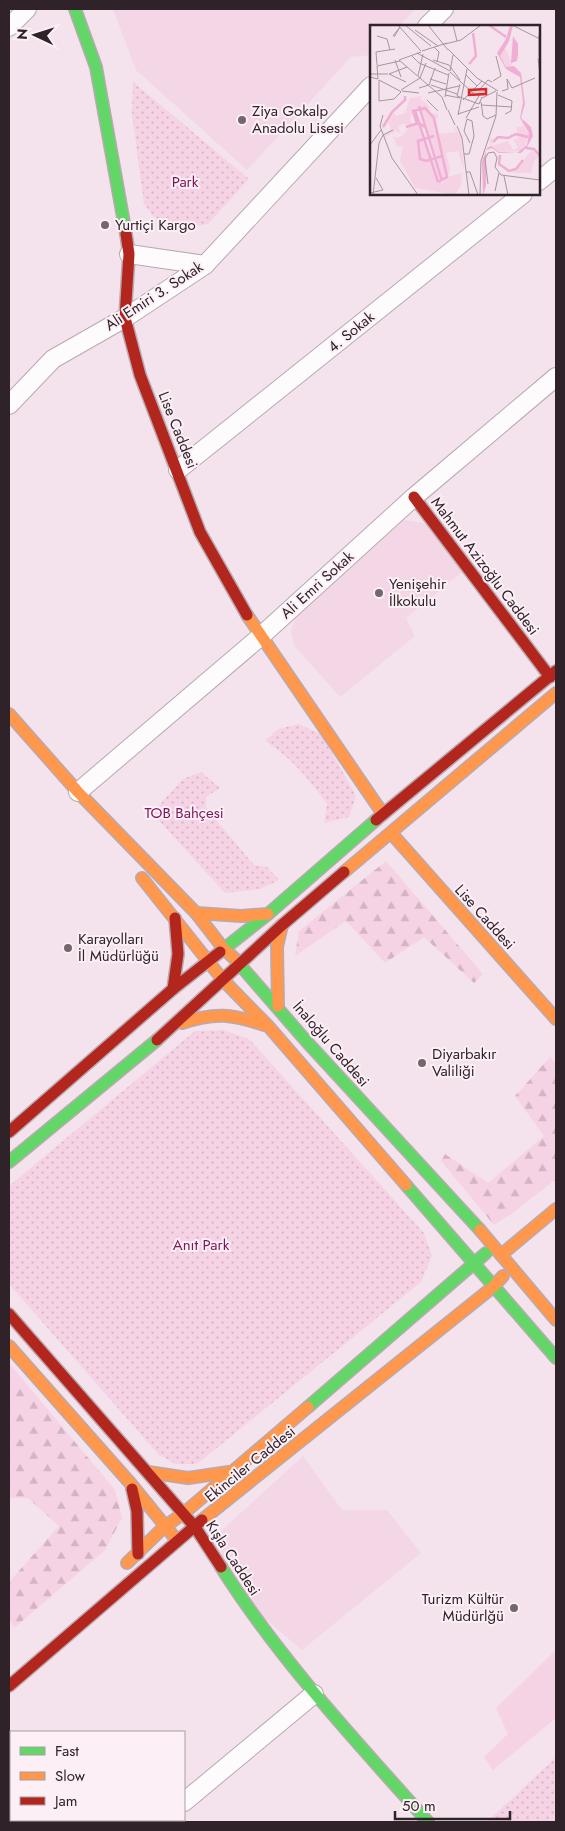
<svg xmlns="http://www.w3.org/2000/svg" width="565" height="1831" font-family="Jost,sans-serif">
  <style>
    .built { fill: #f4d7e6 }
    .green { fill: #f6d2e5 }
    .forest { fill: url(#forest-firs) }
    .park { fill: url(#park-dots) }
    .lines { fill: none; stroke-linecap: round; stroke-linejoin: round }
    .street-casing { stroke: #b7aab1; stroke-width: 20 }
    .fast-casing { stroke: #b7aab1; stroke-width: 14 }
    .slow-casing { stroke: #b7aab1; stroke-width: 14 }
    .jam-casing { stroke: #b7aab1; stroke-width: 14 }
    .street { stroke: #fdfbfc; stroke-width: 18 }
    .fast { stroke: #63d668; stroke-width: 11 }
    .slow { stroke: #ff974d; stroke-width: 11 }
    .jam { stroke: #b3261e; stroke-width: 11 }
    .poi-dot { fill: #74666d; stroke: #fceff6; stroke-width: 2 }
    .labels { text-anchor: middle; stroke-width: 4; stroke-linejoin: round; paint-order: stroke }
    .poi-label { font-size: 15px; fill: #2f2329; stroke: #fceff6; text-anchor: start }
    .park-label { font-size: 15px; fill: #7c165a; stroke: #fceff6 }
    .street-label { font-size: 15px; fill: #2f2329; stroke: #fceff6 }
    .inset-river { fill: none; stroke: #f0aed4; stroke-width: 2.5 }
    .inset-road { fill: none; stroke: #a5969e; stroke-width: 1 }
    .view { fill: #d62828; fill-opacity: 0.15; stroke: #d62828; stroke-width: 2.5 }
    .inset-edge { fill: none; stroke: #2f2329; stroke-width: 2.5 }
  </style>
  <defs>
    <pattern id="forest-firs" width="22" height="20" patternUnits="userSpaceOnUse" patternTransform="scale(1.25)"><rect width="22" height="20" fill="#f6d2e5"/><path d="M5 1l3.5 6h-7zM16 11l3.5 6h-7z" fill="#d3b4c4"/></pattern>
    <pattern id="park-dots" width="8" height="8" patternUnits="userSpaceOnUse" patternTransform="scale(1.25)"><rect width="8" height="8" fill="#f6d2e5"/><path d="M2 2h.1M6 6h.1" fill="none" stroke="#d3b4c4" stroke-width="1.8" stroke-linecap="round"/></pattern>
  </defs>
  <rect width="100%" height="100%" fill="#f4e3ec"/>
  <g class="built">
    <path d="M113 9H415L399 26H371V55L351 57 247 170 136 70Z"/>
    <path d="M404 520 424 523 466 569 406 618 415 636 340 697 294 645 291 631 296 617Z"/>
    <path d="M303 1456 342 1510H387L421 1553 302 1650 241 1599 211 1540Z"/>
  </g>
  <path class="green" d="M556 1650V1718L493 1770 484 1757 508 1734 496 1708Z"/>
  <g class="forest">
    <path d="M386 861 483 974 474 983 424 937 385 963 346 921 295 956 299 931Z"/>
    <path d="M550 1057 556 1064V1179L514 1212 494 1225 441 1161 445 1154 488 1183 544 1136 515 1096Z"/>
    <path d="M9 1363 115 1490 122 1518 105 1550 14 1628 9 1619V1582L59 1526 28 1498H9Z"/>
  </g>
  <g class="park">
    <path d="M133 82 249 179 208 224 177 229 153 216 144 204 132 114Z"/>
    <path d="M299 724 322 735 356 796 349 817 324 823 327 804C309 779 291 757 265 741L278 729Z"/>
    <path d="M201 772 220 788 206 797V808L254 865 267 867 279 880 260 889 225 893 152 813 183 779Z"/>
    <path d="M222 1030 249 1039 424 1233 432 1256 421 1282 197 1464H176L159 1455 9 1284V1186L195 1031Z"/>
    <path d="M556 1757V1822H487Z"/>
  </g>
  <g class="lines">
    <g class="street-casing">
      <g id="street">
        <path d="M427 26 444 9"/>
        <path d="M9 27 27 9"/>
        <path d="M539 181 556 167"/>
        <path d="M129 254 205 265"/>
        <path d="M9 405 53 359 125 318 205 265 371 86"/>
        <path d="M178 470 523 194"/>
        <path d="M78 792 261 636 414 497 556 377"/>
        <path d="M184 1802 314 1694"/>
        <path d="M159 1822 162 1820"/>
      </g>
    </g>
    <g class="fast-casing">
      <g id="fast">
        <path d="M75 9 96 67 126 234"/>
        <path d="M220 952 268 914 376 820"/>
        <path d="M234 958 307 1042 480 1230"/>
        <path d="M9 1162 157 1040"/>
        <path d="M406 1185 556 1358"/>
        <path d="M308 1407 486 1253"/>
        <path d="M221 1567C280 1660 355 1740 428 1822"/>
      </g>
    </g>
    <g class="slow-casing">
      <g id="slow">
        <path d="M247 615 383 814"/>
        <path d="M9 714 78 792 196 913 223 948 234 958"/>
        <path d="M392 834 556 1019"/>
        <path d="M344 872 556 693"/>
        <path d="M142 878 223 980 269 1027 406 1185"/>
        <path d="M196 913 241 916 268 914"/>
        <path d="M278 1006 277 947 282 925"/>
        <path d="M182 1023C215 1012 232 1014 264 1025"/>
        <path d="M480 1230 556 1320"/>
        <path d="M501 1255 556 1209"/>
        <path d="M9 1346 131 1484 175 1538"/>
        <path d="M148 1472 188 1478 229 1472"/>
        <path d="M202 1520 493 1287 503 1276"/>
        <path d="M127 1563 164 1527 184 1513 308 1407"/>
      </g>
    </g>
    <g class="jam-casing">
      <g id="jam">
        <path d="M126 234 129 254 125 318 140 375 200 532 247 615"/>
        <path d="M414 497 550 677"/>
        <path d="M376 820 556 671"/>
        <path d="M173 989 178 954 175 918"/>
        <path d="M157 1040 282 925 344 872"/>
        <path d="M9 1132 173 989 220 952"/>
        <path d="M9 1314 195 1527 221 1567"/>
        <path d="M132 1489 137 1511 138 1554"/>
        <path d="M9 1686 202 1520"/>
      </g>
    </g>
    <use href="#street" class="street"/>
    <use href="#fast" class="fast"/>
    <use href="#slow" class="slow"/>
    <use href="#jam" class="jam"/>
  </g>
  <g class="poi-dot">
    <circle cx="242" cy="120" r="5"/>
    <circle cx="105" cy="225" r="5"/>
    <circle cx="379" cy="593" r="5"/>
    <circle cx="68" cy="948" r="5"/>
    <circle cx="422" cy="1063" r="5"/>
    <circle cx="514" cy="1608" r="5"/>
  </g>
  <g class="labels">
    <g class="poi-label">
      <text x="252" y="116">Ziya Gokalp<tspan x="252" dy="17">Anadolu Lisesi</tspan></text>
      <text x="115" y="230">Yurtiçi Kargo</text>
      <text x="389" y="589">Yenişehir<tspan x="389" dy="17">İlkokulu</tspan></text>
      <text x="78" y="944">Karayolları<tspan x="78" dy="17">İl Müdürlüğü</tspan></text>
      <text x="432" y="1059">Diyarbakır<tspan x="432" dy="17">Valiliği</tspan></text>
      <text x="504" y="1604" text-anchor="end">Turizm Kültür<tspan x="504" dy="17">Müdürlğü</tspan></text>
    </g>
    <g class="park-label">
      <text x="185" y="187">Park</text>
      <text x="184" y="818">TOB Bahçesi</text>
      <text x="201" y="1250">Anıt Park</text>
    </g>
    <g class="street-label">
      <text transform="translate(154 296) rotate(-33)" y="5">Ali Emiri 3. Sokak</text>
      <text transform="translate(351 332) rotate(-39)" y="5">4. Sokak</text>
      <text transform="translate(178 430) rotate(68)" y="5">Lise Caddesi</text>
      <text transform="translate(485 566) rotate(53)" y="5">Mahmut Azizoğlu Caddesi</text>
      <text transform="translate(317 585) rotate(-42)" y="5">Ali Emri Sokak</text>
      <text transform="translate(485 917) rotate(48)" y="5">Lise Caddesi</text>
      <text transform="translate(331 1044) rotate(49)" y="5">İnaloğlu Caddesi</text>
      <text transform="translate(250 1464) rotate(-39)" y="5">Ekinciler Caddesi</text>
      <text transform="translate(233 1558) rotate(57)" y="5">Kışla Caddesi</text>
    </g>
  </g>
  <g transform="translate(370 25)">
    <rect width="170" height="170" fill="#f4e3ec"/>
    <path d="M52 71 50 74 57 79 61 88 68 89V94L64 92 68 109 86 107 83 100 91 112 94 145 88 126 76 128 80 143 78 152 92 148 91 161 85 170 45 163 30 136 33 121 27 122 22 107 16 112 13 110 21 105 18 96 24 88 26 91 35 88 40 73ZM43 79 46 85 49 81 51 83 72 154H77L73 156V161L56 114 72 164 49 99 39 102 32 111 25 113 23 109 26 105 27 108 32 107 28 103 32 99 42 100 40 92 45 85Z" fill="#f6d2e5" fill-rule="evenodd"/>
    <path d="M154 101 159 110 153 126 129 127 121 121 119 114 122 112V121L138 116 143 125 148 123 143 114H148L146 102ZM162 125 169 132 164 136 161 148H142Z" fill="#f6d2e5"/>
    <path d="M140 12 136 24 142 39 139 42 147 43 151 51 137 43 130 31Z" fill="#f6d2e5"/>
    <path d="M140 0 143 1 139 16 130 31 136 42 144 41 151 48 155 79 151 93 161 102 163 111 157 122 151 128H129L122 123 116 125V161L113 170 112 136 117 123 121 121 129 127 147 128 157 120 159 108 150 93 153 77 150 52 136 44 127 28 136 14ZM143 11 148 19V29L147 36 141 38Z" fill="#f0aed4"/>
    <path class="inset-river" d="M119 0 136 12M99 39 106 31 103 8M49 81 72 156M45 85 68 157M47 99 43 86 55 83 64 93 77 152 68 157M13 102 22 87 35 75V71M36 102 49 98 56 103M64 111 48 116 50 134 56 136 72 131M123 117 128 112 138 113 146 109 158 112M156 123 164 124 170 131M130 130 129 139 139 146 146 144 153 135"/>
    <path class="inset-road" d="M28 0 51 26M35 0 61 21M58 0 78 25M83 0 87 16M142 0 170 14M45 5 68 21M169 10V32M7 11 17 14 20 25M23 11 30 2 24 12M75 19 91 15 111 0M64 22 69 27 67 37M78 24 107 53 128 66M52 26 77 18M51 27 29 35 72 72 77 85M47 28 80 46 83 30M41 30 49 38 78 50M168 33 170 50M25 35 31 52M63 35 79 40 90 55M7 40 6 27 25 24M7 41 30 36M80 47 104 69M0 49H18M19 49 37 42M19 49 36 57M96 50 107 61M48 51 53 29M0 52 8 54 7 41M50 53 56 38M60 54 76 59M9 55 30 66 31 67 24 74 9 76ZM123 56 131 51 126 31M90 59 87 71 109 79 112 72M61 60 87 69M49 63 59 60 65 43M31 65 50 53M109 65 118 55 122 57M32 66 49 68M132 66 138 64 137 54 142 63 165 53M58 68 89 61M75 70 90 73M128 70 142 76 141 86 135 89M75 72 79 48M112 73 126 66M57 75 68 86M93 75 112 56M111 77 113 91 117 94 126 90M111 80 142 82M78 85 85 100M88 89 109 82M13 90 10 101 22 133 48 170M88 90 97 44M96 93 110 69M87 101 92 113 99 170M0 120 11 105M94 129H99L104 111 102 96 97 94 94 106 100 118M96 147H100L108 170M134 151 138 170M118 159 115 134 118 128 124 127 127 133 125 142 131 150 170 155M125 166 129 148M0 168 13 165 6 153M3 170 9 118 13 110 23 105M110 170 111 136 126 91 127 67"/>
    <path class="view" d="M116 64V69L99 70V65Z"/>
    <rect width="170" height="170" class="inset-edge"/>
  </g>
  <rect width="565" height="1831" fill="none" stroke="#2f2329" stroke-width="20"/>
  <rect x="10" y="1731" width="175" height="90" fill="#fceff6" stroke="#aa9da4"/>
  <rect x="20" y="1747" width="25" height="8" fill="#63d668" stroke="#aa9da4"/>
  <text x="55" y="1756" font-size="15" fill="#2f2329">Fast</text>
  <rect x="20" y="1772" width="25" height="8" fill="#ff974d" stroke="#aa9da4"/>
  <text x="55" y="1781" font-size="15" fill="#2f2329">Slow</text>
  <rect x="20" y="1797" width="25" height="8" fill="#b3261e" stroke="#aa9da4"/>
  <text x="55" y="1806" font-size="15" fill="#2f2329">Jam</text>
  <g transform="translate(35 35) rotate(274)" stroke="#fceff6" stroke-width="4" paint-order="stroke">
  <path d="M0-4L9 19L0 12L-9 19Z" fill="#2f2329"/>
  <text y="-8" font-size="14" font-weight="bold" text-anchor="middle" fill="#2f2329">N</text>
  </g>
  <path d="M395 1811v8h115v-8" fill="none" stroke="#2f2329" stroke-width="2.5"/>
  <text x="402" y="1811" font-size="15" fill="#2f2329" stroke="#fceff6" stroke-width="4" paint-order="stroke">50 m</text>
</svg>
